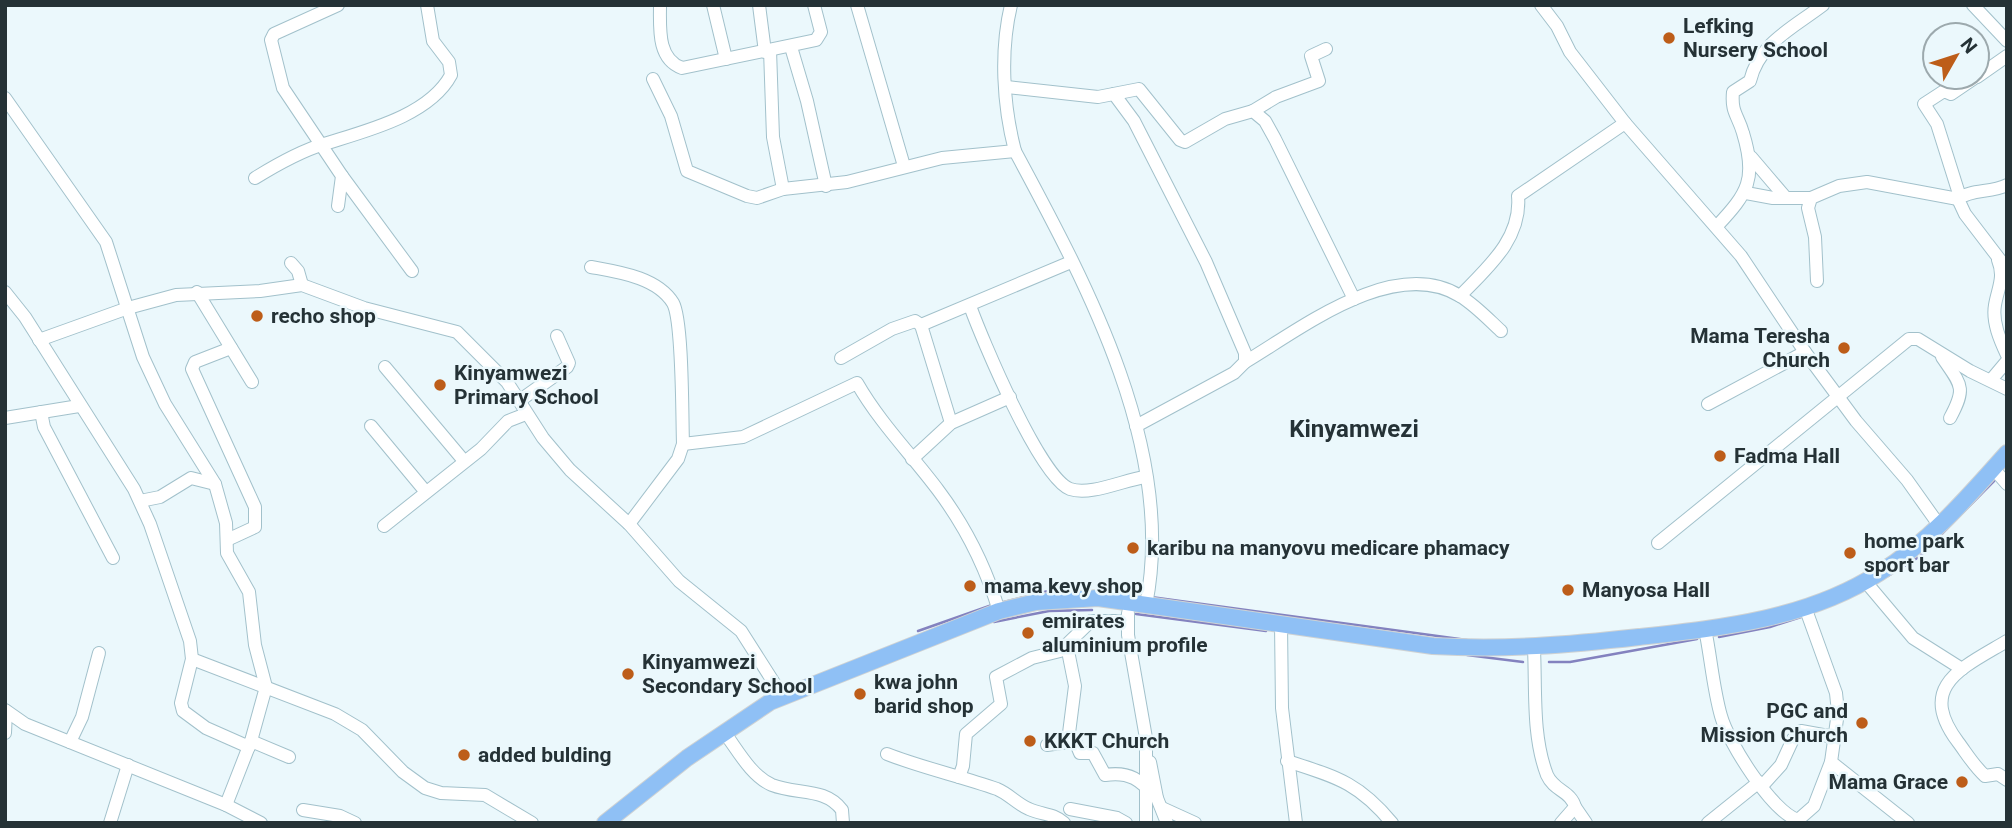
<svg xmlns="http://www.w3.org/2000/svg" width="2012" height="828" font-family="Roboto,sans-serif">
  <style>
    .lines { fill: none; stroke-linecap: round; stroke-linejoin: round }
    .stream { stroke: #8382bf; stroke-width: 2.5 }
    .minor-casing { stroke: #a2c1cb; stroke-width: 14 }
    .major-casing { stroke: #cfd2d3; stroke-width: 18 }
    .minor { stroke: #fff; stroke-width: 12 }
    .major { stroke: #8fc0f5; stroke-width: 16 }
    .poi-dot { fill: #bd5d19; stroke: #ebf8fc; stroke-width: 2.5 }
    .labels { text-anchor: middle; stroke-width: 5; stroke-linejoin: round; paint-order: stroke }
    .poi-label { font-size: 21px; font-weight: bold; fill: #253236; stroke: #ebf8fc; text-anchor: start }
    .quarter-label { font-size: 24px; font-weight: bold; fill: #253236; stroke: #ebf8fc }
  </style>
  <rect width="100%" height="100%" fill="#ebf8fc"/>
  <g class="lines">
    <g class="stream">
      <path d="M1888 576 1919 557 1994 481"/>
      <path d="M1151 597 1467 640"/>
      <path d="M1000 603 1048 591H1089"/>
      <path d="M1136 614 1266 631"/>
      <path d="M994 622 1049 611 1092 610"/>
      <path d="M918 631 992 605"/>
      <path d="M1719 637 1770 627 1801 617"/>
      <path d="M1467 655 1523 662"/>
      <path d="M1549 662H1570L1697 639"/>
    </g>
    <g class="minor-casing">
      <g id="minor">
        <path d="M660 5C660 28 657 59 682 68L816 40 821 32 814 5"/>
        <path d="M713 5 726 59"/>
        <path d="M759 5 765 52"/>
        <path d="M857 5 904 166"/>
        <path d="M1011 5C1000 51 1003 105 1015 151 1086 283 1177 450 1146 605"/>
        <path d="M1541 5 1557 26 1570 52 1625 123 1741 256 1805 352 1856 421 1907 480 1939 525"/>
        <path d="M1973 5 2007 41"/>
        <path d="M791 47 807 101 826 186"/>
        <path d="M770 50 773 137 783 189"/>
        <path d="M1977 77 2007 56"/>
        <path d="M653 79 671 116 687 171 747 196 757 198 783 189 847 182 942 158 1015 151"/>
        <path d="M1007 87 1098 97 1139 89 1180 140 1185 142 1225 119 1253 111 1265 121 1275 139 1354 299"/>
        <path d="M1114 94 1134 121 1206 262 1245 353V362L1234 373 1136 426"/>
        <path d="M5 98 106 242 143 357 165 404 215 484 226 523 227 553 249 592 255 645 266 687 251 741 226 805"/>
        <path d="M1253 111 1276 97 1319 81 1311 56 1326 49"/>
        <path d="M1751 157 1786 198"/>
        <path d="M342 176 412 271"/>
        <path d="M255 178C276 165 301 151 324 144 365 131 429 116 451 75L449 62 433 41 427 5"/>
        <path d="M2007 185C1991 193 1971 189 1958 199L1965 214 2007 269"/>
        <path d="M1746 193 1773 198H1811"/>
        <path d="M1960 197 1937 124 1924 104 1944 91 1951 94 1976 77"/>
        <path d="M338 206 342 176 283 88 271 40 274 34 338 5"/>
        <path d="M1717 226C1748 193 1757 179 1743 133 1738 115 1731 113 1733 92L1750 81C1759 43 1793 28 1823 5"/>
        <path d="M1998 260C2005 277 1998 288 1995 305 1992 322 2000 340 2007 355"/>
        <path d="M291 263 298 271 302 285"/>
        <path d="M591 267C618 272 657 277 673 303 683 321 682 418 683 444L678 459 629 524"/>
        <path d="M1817 281 1815 237 1808 208 1811 198 1839 186 1867 182 1958 199"/>
        <path d="M5 292 25 317 134 489 150 524 190 641 192 659 181 703 183 711 206 728 249 747"/>
        <path d="M197 292 252 382"/>
        <path d="M1460 296C1487 268 1522 239 1518 196L1625 123"/>
        <path d="M970 306C982 339 1040 478 1070 489 1090 496 1124 480 1145 477"/>
        <path d="M921 325 1071 262"/>
        <path d="M39 340 128 308 176 295 260 291 302 285 364 308 457 332 507 382 543 438 570 470 629 524 679 581 741 631 783 697"/>
        <path d="M1942 357C1961 385 1967 387 1950 418"/>
        <path d="M841 358 892 329 915 321 921 325 951 423"/>
        <path d="M1245 362C1299 330 1394 255 1460 296 1475 305 1488 319 1501 331"/>
        <path d="M385 367 464 461"/>
        <path d="M1991 380 2007 361"/>
        <path d="M519 401 567 367 569 363 557 336"/>
        <path d="M1708 404 1805 352"/>
        <path d="M41 412 44 427 113 558"/>
        <path d="M5 418 79 406"/>
        <path d="M371 426 425 491"/>
        <path d="M683 444 743 437 857 383C880 423 911 454 938 490 965 526 986 568 999 611"/>
        <path d="M912 459 951 423 1010 397"/>
        <path d="M1993 468 2007 484"/>
        <path d="M140 501 160 497 191 478 215 484"/>
        <path d="M384 526 481 449 508 421 526 414"/>
        <path d="M227 540 255 527V507L192 369 195 362 231 348"/>
        <path d="M1658 543 1909 339H1918L1970 371 2007 389"/>
        <path d="M1865 581 1913 638 1962 669"/>
        <path d="M1805 607 1836 693 1838 712 1831 762 1908 823"/>
        <path d="M1128 613V635L1146 738V823"/>
        <path d="M1281 624 1282 708 1296 823"/>
        <path d="M1705 629C1711 658 1713 688 1721 716 1728 742 1772 812 1798 820L1814 806 1831 762"/>
        <path d="M2007 641C1962 668 1916 686 1958 742 1967 754 1974 766 1985 776L1998 774 2007 780"/>
        <path d="M1067 646 1075 686 1068 741"/>
        <path d="M1534 649C1536 690 1532 736 1547 775 1554 791 1571 791 1575 807L1561 823"/>
        <path d="M192 659 335 714 362 730 403 772 425 788 441 793 485 795 532 823"/>
        <path d="M5 710 25 724 226 805 261 823"/>
        <path d="M724 732C737 749 751 776 772 785 797 795 825 787 842 810L843 823"/>
        <path d="M5 733 6 711"/>
        <path d="M251 741 289 757"/>
        <path d="M70 742 82 717 99 653"/>
        <path d="M1047 745 1075 741 1080 753H1093L1105 775C1130 771 1140 780 1157 798"/>
        <path d="M887 754C923 768 960 776 997 789 1009 794 1017 804 1029 809 1042 815 1053 813 1064 823"/>
        <path d="M1287 761C1336 777 1358 782 1392 823"/>
        <path d="M1150 762 1157 798 1167 823"/>
        <path d="M959 777 963 766 966 734 1001 704 996 677 1032 658 1060 651 1091 621H1128"/>
        <path d="M1762 786 1781 765 1793 739 1801 731 1834 737"/>
        <path d="M1575 807 1586 823"/>
        <path d="M1162 808 1195 823"/>
        <path d="M1070 809 1117 818 1126 823"/>
        <path d="M303 810 340 816 355 823"/>
        <path d="M110 823 128 765"/>
        <path d="M1708 823 1759 782"/>
      </g>
    </g>
    <g class="major-casing">
      <path id="major" d="M605 823 687 758 770 702 999 611 1036 602 1098 598 1433 646C1504 650 1568 645 1639 637 1721 628 1808 619 1879 573 1929 542 1968 497 2007 453"/>
    </g>
    <use href="#minor" class="minor"/>
    <use href="#major" class="major"/>
  </g>
  <g class="poi-dot">
    <circle cx="1669" cy="38" r="7"/>
    <circle cx="257" cy="316" r="7"/>
    <circle cx="1844" cy="348" r="7"/>
    <circle cx="440" cy="385" r="7"/>
    <circle cx="1720" cy="456" r="7"/>
    <circle cx="1133" cy="548" r="7"/>
    <circle cx="1850" cy="553" r="7"/>
    <circle cx="970" cy="586" r="7"/>
    <circle cx="1568" cy="590" r="7"/>
    <circle cx="1028" cy="633" r="7"/>
    <circle cx="628" cy="674" r="7"/>
    <circle cx="860" cy="694" r="7"/>
    <circle cx="1862" cy="723" r="7"/>
    <circle cx="1030" cy="741" r="7"/>
    <circle cx="464" cy="755" r="7"/>
    <circle cx="1962" cy="782" r="7"/>
  </g>
  <g class="labels">
    <g class="poi-label">
      <text x="1683" y="33">Lefking<tspan x="1683" dy="24">Nursery School</tspan></text>
      <text x="271" y="323">recho shop</text>
      <text x="1830" y="343" text-anchor="end">Mama Teresha<tspan x="1830" dy="24">Church</tspan></text>
      <text x="454" y="380">Kinyamwezi<tspan x="454" dy="24">Primary School</tspan></text>
      <text x="1734" y="463">Fadma Hall</text>
      <text x="1864" y="548">home park<tspan x="1864" dy="24">sport bar</tspan></text>
      <text x="1147" y="555">karibu na manyovu medicare phamacy</text>
      <text x="984" y="593">mama kevy shop</text>
      <text x="1582" y="597">Manyosa Hall</text>
      <text x="1042" y="628">emirates<tspan x="1042" dy="24">aluminium profile</tspan></text>
      <text x="642" y="669">Kinyamwezi<tspan x="642" dy="24">Secondary School</tspan></text>
      <text x="874" y="689">kwa john<tspan x="874" dy="24">barid shop</tspan></text>
      <text x="1848" y="718" text-anchor="end">PGC and<tspan x="1848" dy="24">Mission Church</tspan></text>
      <text x="1044" y="748">KKKT Church</text>
      <text x="478" y="762">added bulding</text>
      <text x="1948" y="789" text-anchor="end">Mama Grace</text>
    </g>
    <g class="quarter-label">
      <text x="1354" y="437">Kinyamwezi</text>
    </g>
  </g>
  <rect width="2012" height="828" fill="none" stroke="#253236" stroke-width="14"/>
  <g transform="translate(1956 56) rotate(51)"><circle r="33" fill="#ebf8fc" stroke="#9ca9ad" stroke-width="2"/>
  <path d="M0-5L12 26L0 18L-12 26Z" fill="#bd5d19"/>
  <text y="-10" font-size="19" font-weight="bold" text-anchor="middle" fill="#253236">N</text>
  </g>
</svg>
